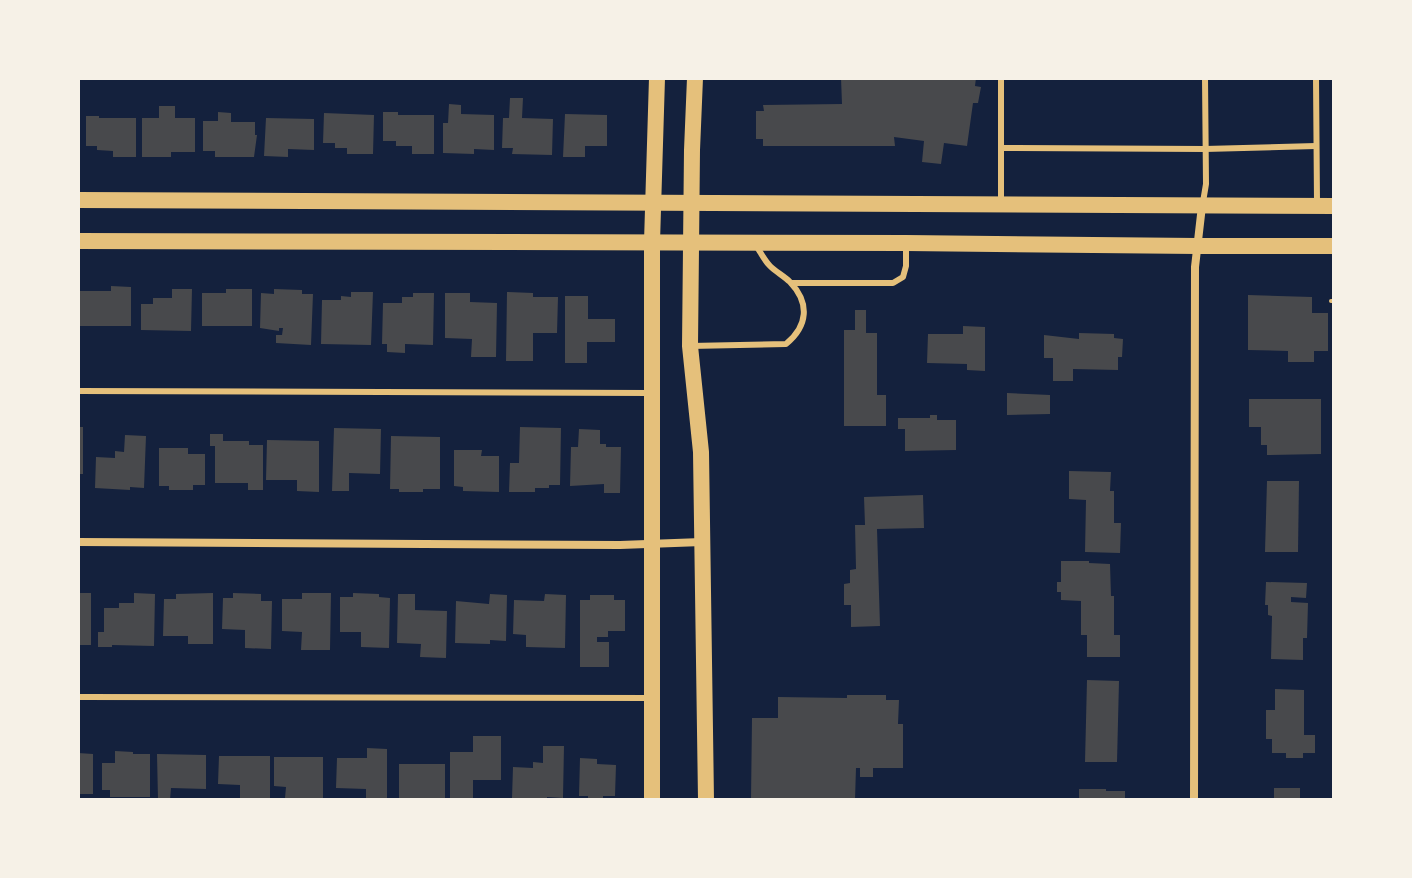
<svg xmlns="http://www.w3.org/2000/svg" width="1412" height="878" font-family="Rubik,sans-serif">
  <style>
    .building { fill: #48494c }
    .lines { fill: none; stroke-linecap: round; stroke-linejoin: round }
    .path { stroke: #e5c07b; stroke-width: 4 }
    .service { stroke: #e5c07b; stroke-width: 6 }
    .minor { stroke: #e5c07b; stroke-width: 8 }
    .secondary { stroke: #e5c07b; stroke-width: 16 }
  </style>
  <rect width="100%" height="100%" fill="#14213d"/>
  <g class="building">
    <path d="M841 78H976L975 86 981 87 978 103H973L967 146 944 143 941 164 922 162 924 141 894 137 895 146H763V139H756V111H764L763 105 842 104Z"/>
    <path d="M510 98H523L522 118 553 119 552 155 512 154 513 148H502L503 118H509Z"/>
    <path d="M449 104 461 105V114L494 115V150L474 149V154L443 153V123H448Z"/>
    <path d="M159 106H175V118H195V152H171V157H142V118H159Z"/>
    <path d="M218 112 231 113V122H255V135H257L254 157H215V151H203V121H218Z"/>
    <path d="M383 112H398V115H434V154H412V146H396V141H383Z"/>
    <path d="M324 113 374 115 373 154H347V148H335V143H323Z"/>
    <path d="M565 114 607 115V146H585V157H563Z"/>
    <path d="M86 116H99V118H136V157H113V151L97 150V146H86Z"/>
    <path d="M266 118 314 119V150L288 149V157L264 156Z"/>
    <path d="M111 286 131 287V326H80V291H111Z"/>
    <path d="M172 289H192L191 331 141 330V304H153V298H172Z"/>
    <path d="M226 289H252V326H202V293H226Z"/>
    <path d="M274 289 302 290V294H313L311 345 276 343V335H282L283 328H279V331L260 328 261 293 274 294Z"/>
    <path d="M351 292H373L371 345 321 344 322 300H341V296L351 297Z"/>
    <path d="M507 292 533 293V297H558L557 333H533V361H506Z"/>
    <path d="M413 293H434L433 345 405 344V353L387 352V344H382L383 303H402V297H413Z"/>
    <path d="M445 293H470V302L497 303 496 357H471L472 339 445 338Z"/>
    <path d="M1248 295 1312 297V313H1328V351H1314V362H1288V351L1248 350Z"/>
    <path d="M565 296H588V319H615V342H587V363H565Z"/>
    <path d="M855 310H866V333H877V395H886V426H844V330H855Z"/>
    <path d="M963 326 985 327V371L967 370V364L927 363 928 334H963Z"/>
    <path d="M1079 333 1114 334V338L1123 339 1122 357H1118V370L1073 369V381H1053V358H1044V335L1079 339Z"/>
    <path d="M1007 393 1050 395V414L1007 415Z"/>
    <path d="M1249 399H1321V454L1267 455V445H1261V427H1249Z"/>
    <path d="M930 415H937V420H956V450L905 451V429H898V418H930Z"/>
    <rect x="78" y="427" width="5" height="47"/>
    <path d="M520 427 561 428 560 485H549V488H535V492H509L510 463H519Z"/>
    <path d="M334 428 381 429 380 474 349 473V491H332Z"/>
    <path d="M579 429 600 430V444H606V447H621L620 493H604V484L570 486 571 447H578Z"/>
    <path d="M210 434H223V441H249V445H263V490H248V483H215V446H210Z"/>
    <path d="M125 435 146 436 144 488 130 487V490L95 488 96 457 115 458V451L124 452Z"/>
    <path d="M391 436 440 437V489H423V492H399V489H390Z"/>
    <path d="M267 440 319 441V492L297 491V480H266Z"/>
    <path d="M159 448H188V454H205V485H193V490H169V486H159Z"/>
    <path d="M454 450H482L481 456H499V492L463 491V487L454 486Z"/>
    <path d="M1069 471 1111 472 1110 491H1114V523H1121L1120 553 1085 552 1086 500 1069 499Z"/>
    <path d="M1267 481H1299L1298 552H1265Z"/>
    <path d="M923 495 924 528 877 529 880 626 851 627V605H844V584L850 583V570L856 569 855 525H865L864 497Z"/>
    <path d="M1061 561H1089V563L1110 564 1111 596H1114V635H1120V657H1087V635H1081V601L1061 600V592H1057V582H1061Z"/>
    <path d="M1266 582 1307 583 1306 598 1291 597V602L1308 603 1307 638H1303V660L1271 659 1272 616 1268 615V605H1265Z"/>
    <rect x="78" y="593" width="13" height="52"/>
    <path d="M134 593 155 594 154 646 112 645V647H98V632H104V608H119V603H134Z"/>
    <path d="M213 593V644H188V636H163L164 599H176V594Z"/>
    <path d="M233 593 261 594V601H272L271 649 245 648V630L222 629 223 598H233Z"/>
    <path d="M302 593H331L330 650H301L302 632 282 631V599H302Z"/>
    <path d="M353 593 379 594V597L390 598 389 648 361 647V632H340V597H353Z"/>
    <path d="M398 594H415V610L447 611 446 658 420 657 421 644 397 643Z"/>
    <path d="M490 594 507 595 506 641 490 640V644L455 643 456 601 489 604Z"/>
    <path d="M545 594 566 595 565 648 526 647V635L513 634 514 600 544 601Z"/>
    <path d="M590 595H614V600H625V631H608V637H597V642H609V667H580V600H590Z"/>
    <path d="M1087 680 1119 681 1117 762H1085Z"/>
    <path d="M1275 689 1304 690V735H1315V753H1303V758H1286V753H1272V739H1266V710H1275Z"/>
    <path d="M847 695H886V700H899L898 724H903V768H873V777H860V768H856L855 800H751L752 718H778V697L847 698Z"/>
    <path d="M473 736H501V780H473V800H450V752H473Z"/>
    <path d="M543 746H564L563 798 547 797V800H543L512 798 513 767 533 768V762L543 763Z"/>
    <path d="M367 748 387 749V800H366V789L336 788 337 758H367Z"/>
    <path d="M115 751 133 752V754H150V797H110V790H102V763H115Z"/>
    <path d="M78 753 93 754V794H78Z"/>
    <path d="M157 754 206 755V789L171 788 170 800H158Z"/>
    <path d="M219 756H270V799H240V785L218 784Z"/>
    <path d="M274 757H323V799L285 798 286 787 274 786Z"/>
    <path d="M580 758 597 759V764L616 765 615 796H603V800H588V796H579Z"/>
    <path d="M399 764H445V800L399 799Z"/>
    <rect x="1274" y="788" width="26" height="12"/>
    <path d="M1079 789H1106V791H1125V800H1079Z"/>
  </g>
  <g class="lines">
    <path class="path" d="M1331 301H1334"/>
    <g class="service">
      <path d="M1316 78 1317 202"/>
      <path d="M1002 148 1205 149 1316 146"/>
      <path d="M1001 201V78"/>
      <path d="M1203 202 1206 184 1205 78"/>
      <path d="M792 283H893L903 277 906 266V246"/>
      <path d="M690 346 786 344C808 326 810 303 790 282 784 276 776 272 770 266 764 260 760 251 755 244"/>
      <path d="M78 391 650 393"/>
      <path d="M78 697 650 698"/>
    </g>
    <g class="minor">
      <path d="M78 542 620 545 702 542"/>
      <path d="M1194 800 1195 267 1202 206"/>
    </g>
    <g class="secondary">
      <path d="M695 78 692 150 690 346 701 452 706 800"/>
      <path d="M78 200 1334 206"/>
      <path d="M78 241 906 243 1197 246H1334"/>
      <path d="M652 800V242L657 78"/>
    </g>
  </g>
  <rect width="1412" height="878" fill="none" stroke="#f6f1e7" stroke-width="160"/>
</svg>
